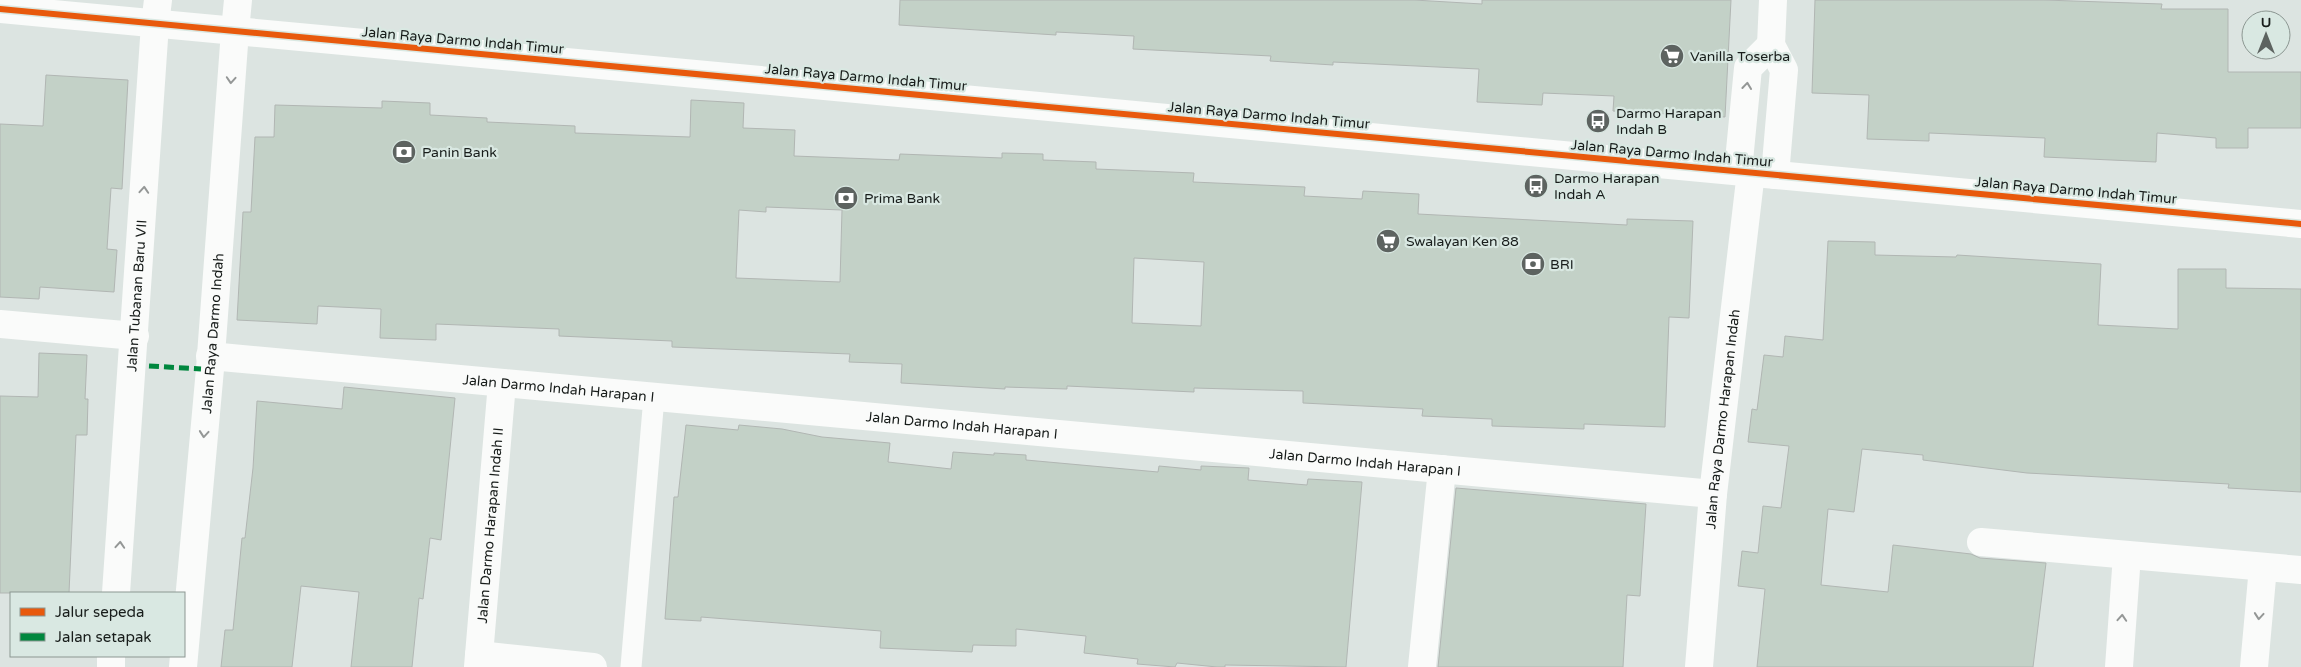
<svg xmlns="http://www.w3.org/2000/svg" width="2301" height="667" font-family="'Varela Round',sans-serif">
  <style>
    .building { fill: #c3d1c7; stroke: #b1b6b3; fill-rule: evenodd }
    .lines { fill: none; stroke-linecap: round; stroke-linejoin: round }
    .service { stroke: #fafbfa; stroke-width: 21 }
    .minor { stroke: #fafbfa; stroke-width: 28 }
    .tertiary { stroke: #fafbfa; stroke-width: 28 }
    .quiet { stroke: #00873e; stroke-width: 5; stroke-dasharray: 10 5; stroke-linecap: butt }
    .cycleway-casing { stroke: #d9e8e2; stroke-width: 9 }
    .cycleway { stroke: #e8590c; stroke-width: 6 }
    .oneway { stroke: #949796 }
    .labels { text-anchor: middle; stroke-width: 4.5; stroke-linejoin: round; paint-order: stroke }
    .street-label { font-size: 14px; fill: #181d1b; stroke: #d9e8e2 }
    .poi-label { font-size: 14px; fill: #181d1b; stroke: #d9e8e2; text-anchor: start }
  </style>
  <rect width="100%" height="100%" fill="#dce4e1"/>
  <g class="building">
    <path d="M900 0H1414L1482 4V0H1731L1725 117 1613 111 1614 96 1543 93 1542 105 1477 102 1479 69 1333 62V65L1270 61 1271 56 1133 49 1134 36 1056 32V35L899 25Z"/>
    <path d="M1815 0H2044L2162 4 2161 9H2228V72H2301V128H2248V148H2216V138L2157 133 2156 162 2044 157 2045 138 1929 133V141L1867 139 1869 95 1812 93Z"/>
    <path d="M46 75 128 80 122 189 111 188 107 249 117 250 114 292 40 287 39 299 0 297V124L43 126Z"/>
    <path d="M691 100 744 103 743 128 795 130 794 156 899 160 900 154 1002 158V153L1043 154V160L1096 162V169L1194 173 1193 182 1305 187 1304 196 1362 199 1363 191 1419 194 1418 214 1627 225V219L1693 221 1689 318 1669 317 1665 427 1584 424V429L1492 426V419L1422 416 1423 409 1303 403V391L1194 388V392L1067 386V389L1005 387V389L901 383 902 364 849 362 850 354 672 347V341L559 336V329L436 324V340L380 338 381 309 318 306 317 324 237 320 243 212H251L255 137H274L275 105 382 108V101L430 103V115L487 118V122L575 126V133L690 137ZM766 207 842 210 840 282 736 278 739 210 766 212ZM1134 258 1204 262 1201 326 1132 323Z"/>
    <path d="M1828 241 1875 242V255L1956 257 1957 255 2101 264 2098 325 2178 329V269H2226V288L2301 289V492L2228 488 2229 484 2027 473 1923 460V455L1862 449 1854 512 1828 509 1821 585 1888 592 1893 545 1971 554 1980 558 2046 563 2033 667H1757L1765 589 1738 586 1742 551 1758 553 1763 506 1781 508 1789 446 1748 442 1752 409 1757 410 1764 355 1783 357 1785 336 1823 340Z"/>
    <path d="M39 353 87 355 85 399H88L87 435H76L69 593H0V396L38 397Z"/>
    <path d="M344 387 455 398 441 540 430 538 423 599 419 598 412 667H351L359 592 301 586 292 667H221L225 630H233L242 538H245L253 468 257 401 342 409Z"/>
    <path d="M686 425 738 430 739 425 782 429 822 437 890 443 888 462 951 469 953 452 994 455V453L1026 455V460L1158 472 1159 466 1201 470V466L1249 468 1248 480 1307 485 1308 479 1362 482 1346 667 1225 665V667H1217L1177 663 1175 667 1137 664 1138 659 1084 653 1086 636 1016 629V646L973 645 972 652 880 648 881 631 701 617V621L665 619 674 497H678Z"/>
    <path d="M1456 488 1646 504 1640 596 1627 595 1623 667H1438Z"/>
  </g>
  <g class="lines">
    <path class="service" d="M631 667 654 397"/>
    <g class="minor">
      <path d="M1773 0 1771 45 1784 70 1775 175"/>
      <path d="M1738 171 1748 68 1771 45"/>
      <path d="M0 324 135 336"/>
      <path id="s1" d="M210 356 1713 494"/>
      <path d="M1981 542 2301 570"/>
      <path id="s2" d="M116 593 155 24"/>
      <path d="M479 655 593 667"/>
      <path d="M111 667V656"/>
      <path id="s3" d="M183 667 210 369 235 31"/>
      <path id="s4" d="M478 667 502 383"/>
      <path d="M1422 667 1442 469"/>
      <path id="s5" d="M1699 667 1713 494 1751 172"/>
      <path d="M2119 667 2127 555"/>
      <path d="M2254 667 2263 567"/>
    </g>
    <g class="tertiary">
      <path d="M0 9 2301 224"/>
      <path d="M155 24 158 0"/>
      <path d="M235 31 238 0"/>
    </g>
    <path class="quiet" d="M149 366 201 369"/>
    <g class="cycleway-casing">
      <path id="cycleway" d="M0 9 2301 224"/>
    </g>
    <use href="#cycleway" class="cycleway"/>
  </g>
  <defs><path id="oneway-chevron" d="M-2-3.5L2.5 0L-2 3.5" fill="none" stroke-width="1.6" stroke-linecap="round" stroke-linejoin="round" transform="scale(1.25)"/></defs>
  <g class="oneway">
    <use href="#oneway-chevron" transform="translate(231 80) rotate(94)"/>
    <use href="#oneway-chevron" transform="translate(1747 86) rotate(-84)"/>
    <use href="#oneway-chevron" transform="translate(144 190) rotate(-86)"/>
    <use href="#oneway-chevron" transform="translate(204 434) rotate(95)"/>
    <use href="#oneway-chevron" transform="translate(120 545) rotate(-86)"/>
    <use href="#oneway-chevron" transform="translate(2259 616) rotate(95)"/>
    <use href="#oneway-chevron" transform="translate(2122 618) rotate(-86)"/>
  </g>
  <defs>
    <g id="supermarket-disc" transform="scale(1.25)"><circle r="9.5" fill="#5d6360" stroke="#d9e8e2"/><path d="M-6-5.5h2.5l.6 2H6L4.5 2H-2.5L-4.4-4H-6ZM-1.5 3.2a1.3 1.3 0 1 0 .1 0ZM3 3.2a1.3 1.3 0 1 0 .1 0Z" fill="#fff"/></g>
    <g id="bus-disc" transform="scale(1.25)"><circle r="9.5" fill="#5d6360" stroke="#d9e8e2"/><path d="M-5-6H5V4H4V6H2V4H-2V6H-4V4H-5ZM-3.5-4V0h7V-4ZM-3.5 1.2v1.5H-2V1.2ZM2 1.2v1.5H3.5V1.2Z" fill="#fff"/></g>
    <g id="bank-disc" transform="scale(1.25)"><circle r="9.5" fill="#5d6360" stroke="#d9e8e2"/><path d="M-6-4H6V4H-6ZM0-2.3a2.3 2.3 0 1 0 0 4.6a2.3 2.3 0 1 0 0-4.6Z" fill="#fff"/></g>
  </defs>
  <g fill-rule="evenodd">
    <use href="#supermarket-disc" x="1672" y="56"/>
    <use href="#bus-disc" x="1598" y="121"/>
    <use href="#bank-disc" x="404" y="152"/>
    <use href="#bus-disc" x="1536" y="186"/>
    <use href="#bank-disc" x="846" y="198"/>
    <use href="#supermarket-disc" x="1388" y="241"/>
    <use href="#bank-disc" x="1533" y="264"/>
  </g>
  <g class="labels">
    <g class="street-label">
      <text transform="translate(463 40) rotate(5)" y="5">Jalan Raya Darmo Indah Timur</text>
      <text transform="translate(866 77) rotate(5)" y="5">Jalan Raya Darmo Indah Timur</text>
      <text transform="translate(1269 115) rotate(5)" y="5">Jalan Raya Darmo Indah Timur</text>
      <text transform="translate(1672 153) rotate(5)" y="5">Jalan Raya Darmo Indah Timur</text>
      <text transform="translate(2076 190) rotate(5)" y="5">Jalan Raya Darmo Indah Timur</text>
      <text dy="5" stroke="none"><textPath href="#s2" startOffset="298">Jalan Tubanan Baru VII</textPath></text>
      <text dy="5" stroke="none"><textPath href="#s3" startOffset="335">Jalan Raya Darmo Indah</textPath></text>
      <text dy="5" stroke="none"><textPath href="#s1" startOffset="350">Jalan Darmo Indah Harapan I</textPath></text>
      <text dy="5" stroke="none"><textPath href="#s5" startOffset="249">Jalan Raya Darmo Harapan Indah</textPath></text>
      <text dy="5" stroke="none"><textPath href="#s1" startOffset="755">Jalan Darmo Indah Harapan I</textPath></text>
      <text dy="5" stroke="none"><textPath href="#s1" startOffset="1160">Jalan Darmo Indah Harapan I</textPath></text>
      <text dy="5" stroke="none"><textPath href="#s4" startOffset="142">Jalan Darmo Harapan Indah II</textPath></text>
    </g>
    <g class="poi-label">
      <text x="1690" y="61">Vanilla Toserba</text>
      <text x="1616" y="118">Darmo Harapan<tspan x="1616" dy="16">Indah B</tspan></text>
      <text x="422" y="157">Panin Bank</text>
      <text x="1554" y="183">Darmo Harapan<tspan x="1554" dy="16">Indah A</tspan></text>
      <text x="864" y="203">Prima Bank</text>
      <text x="1406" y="246">Swalayan Ken 88</text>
      <text x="1550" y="269">BRI</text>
    </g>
  </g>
  <rect x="10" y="592" width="175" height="65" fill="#d9e8e2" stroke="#8c9792"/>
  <rect x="20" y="608" width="25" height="8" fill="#e8590c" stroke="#8c9792"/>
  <text x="55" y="617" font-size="15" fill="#181d1b">Jalur sepeda</text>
  <rect x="20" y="633" width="25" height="8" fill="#00873e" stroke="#8c9792"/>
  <text x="55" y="642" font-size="15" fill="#181d1b">Jalan setapak</text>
  <g transform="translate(2266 35)"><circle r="24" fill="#d9e8e2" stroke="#8c9792"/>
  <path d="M0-4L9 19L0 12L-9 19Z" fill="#5d6360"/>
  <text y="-8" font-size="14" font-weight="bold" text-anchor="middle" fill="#181d1b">U</text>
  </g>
</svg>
